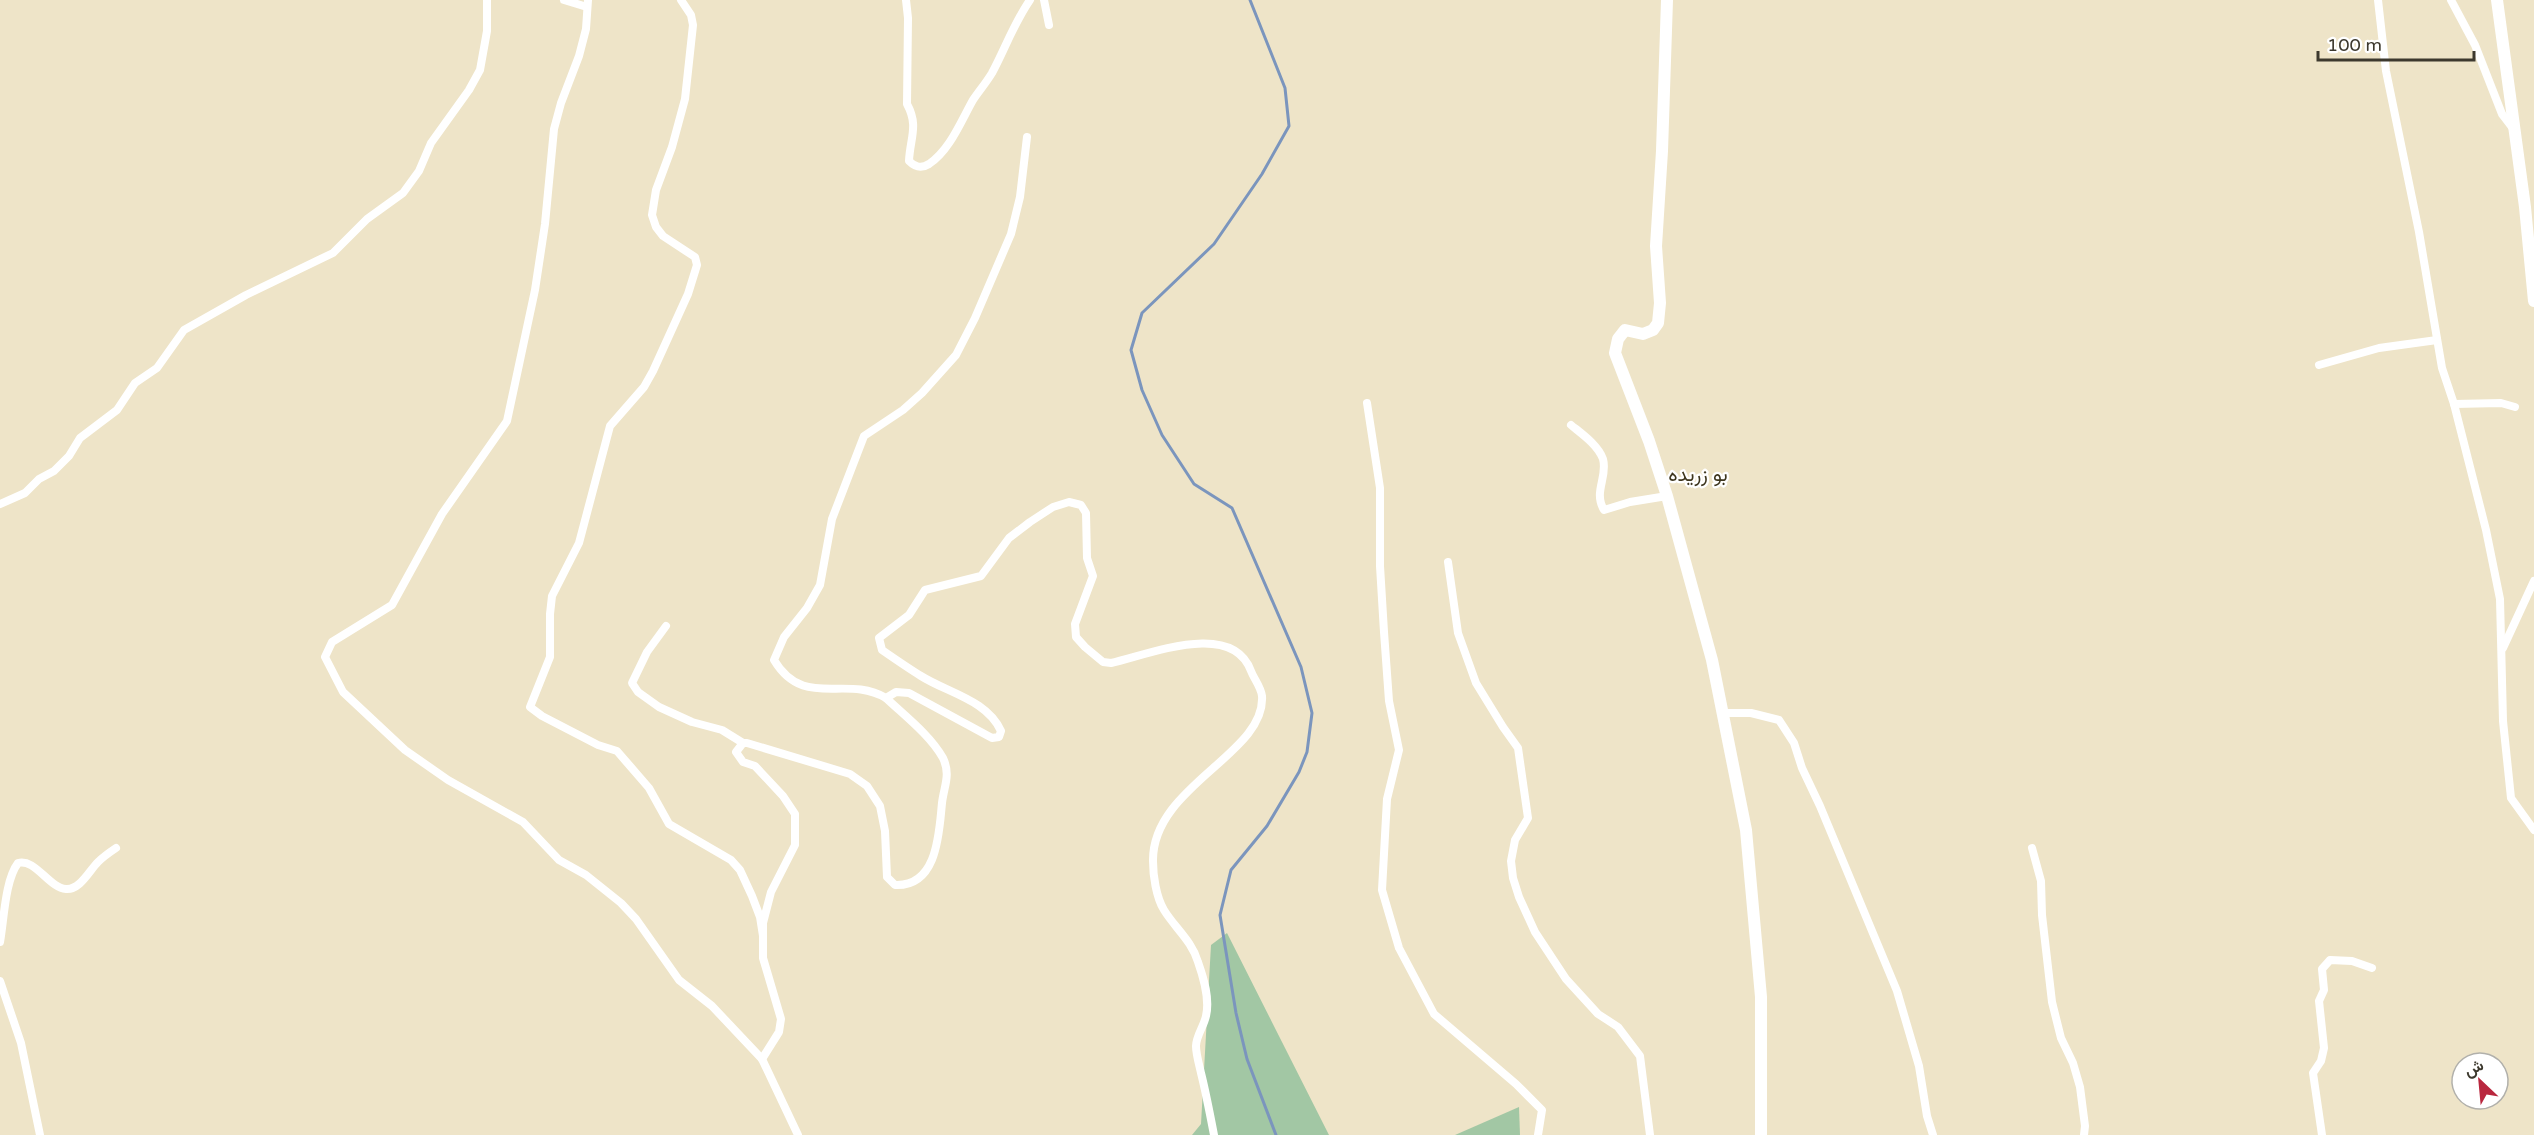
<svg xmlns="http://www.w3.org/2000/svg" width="2534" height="1135" font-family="'Varela Round',Vazirmatn,sans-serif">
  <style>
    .green { fill: #a2c7a4 }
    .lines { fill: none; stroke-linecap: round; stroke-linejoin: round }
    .stream { stroke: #7b95bd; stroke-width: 3 }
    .street { stroke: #fff; stroke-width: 8 }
    .secondary { stroke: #fff; stroke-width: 12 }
    .labels { text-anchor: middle; stroke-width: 4.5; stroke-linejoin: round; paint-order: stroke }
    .quarter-label { font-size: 20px; fill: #3e361e; stroke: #fff }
  </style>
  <rect width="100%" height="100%" fill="#eee4c8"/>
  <g class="green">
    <path d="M1227 933 1329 1135H1192L1201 1124 1211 945Z"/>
    <path d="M1519 1107 1520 1135H1455Z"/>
  </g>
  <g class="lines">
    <path class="stream" d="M1250 0 1285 88 1289 126 1262 174 1214 244 1142 313 1131 350 1142 390 1162 435 1194 484 1232 508 1301 667 1312 713 1307 752 1299 772 1267 826 1231 870 1220 915 1236 1013 1247 1059 1276 1135"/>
    <g class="street">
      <path d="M564 0 587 7"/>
      <path d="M588 0 586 29 579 56 561 103 554 129 545 224 535 290 507 421 442 514 392 605 332 642 325 657 343 692 405 750 448 780 523 822 559 860 586 875 621 903 636 919 679 980 712 1006 762 1059 798 1135"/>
      <path d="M681 0 691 15 693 25 685 99 672 147 656 190 652 215 656 227 663 236 695 257 697 265 688 294 653 371 644 387 610 426 579 543 552 596 550 614V657L530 707 542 716 598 745 617 751 649 788 669 824 731 860 740 870 752 896 760 917 763 936"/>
      <path d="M906 0 908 18 907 104C919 126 910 138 909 161 915 167 921 169 929 164 950 150 961 121 973 100 979 91 986 83 992 73 1005 49 1014 23 1030 0"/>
      <path d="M1044 0 1049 25"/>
      <path d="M2378 0 2386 71 2419 232 2442 368 2454 404 2486 530 2500 599 2503 721 2511 798 2534 830"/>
      <path d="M2451 0 2475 45 2502 114 2515 131"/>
      <path d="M1027 137 1020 197 1011 234 975 318 956 355 922 393 903 410 864 436 832 519 820 585 807 608 784 637 774 660C804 710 845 674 886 698L896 692 909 693 992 738 999 737 1001 731C987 700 948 693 921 676 908 668 895 659 882 650L879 638 909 615 925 590 981 576 1009 538 1030 522 1053 507 1069 502 1081 505 1086 513 1087 558 1093 576 1075 624 1076 637 1085 647 1103 662 1111 663C1148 655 1232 619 1251 671 1254 679 1261 687 1262 696 1266 754 1152 786 1153 861 1153 875 1156 897 1164 910 1175 928 1192 941 1198 962 1204 979 1210 999 1206 1016 1204 1026 1196 1036 1196 1046 1196 1054 1199 1064 1201 1073 1206 1093 1210 1114 1214 1135"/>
      <path d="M2319 365 2379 348 2437 340"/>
      <path d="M1367 403 1380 488V566L1384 632 1389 701 1399 750 1387 799 1382 890 1399 948 1434 1014 1516 1084 1542 1110 1538 1135"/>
      <path d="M2454 404 2501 403 2515 407"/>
      <path d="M1571 425C1582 434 1598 445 1603 459 1608 477 1593 492 1604 510L1630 502 1667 496"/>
      <path d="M0 504 25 493 39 479 54 471 69 456 80 438 117 410 135 383 157 368 184 330 246 295 333 253 367 219 403 193 419 171 431 143 469 90 480 70 487 31V0"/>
      <path d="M1448 562 1458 633 1476 683 1503 727 1518 748 1528 818 1515 840 1511 861 1513 878 1519 897 1535 932 1566 979 1598 1014 1618 1027 1640 1056 1650 1135"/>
      <path d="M666 626 647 652 632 683 638 692 659 707 692 722 722 730 743 743"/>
      <path d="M2503 648 2534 581"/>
      <path d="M1722 713H1751L1779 720 1794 743 1802 768 1820 806 1897 991 1919 1066 1927 1116 1933 1135"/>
      <path d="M2032 848 2041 881 2042 915 2052 1002 2061 1038 2073 1063 2080 1087 2085 1126 2084 1135"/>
      <path d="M0 942C4 920 5 880 18 863 35 858 49 888 66 889 80 890 89 871 98 862 103 857 110 852 116 848"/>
      <path d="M0 981 21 1043 40 1135"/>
      <path d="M762 1059 779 1032 781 1019 763 958V923L771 892 795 845V814L783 796 755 766 743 762 736 752 743 743H747L850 774 867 786 880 806 885 831 887 877 895 885C938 887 939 832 942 803 944 786 951 775 943 758 930 735 905 716 886 698"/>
      <path d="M2322 1135 2313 1073 2321 1061 2324 1048 2319 1001 2324 990 2322 969 2330 960 2352 961 2372 968"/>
    </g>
    <g class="secondary">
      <path d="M1667 0 1662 151 1656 246 1660 303 1658 323 1653 330 1643 334 1625 330 1618 339 1615 353 1649 441 1667 496 1712 660 1746 830 1761 997V1135"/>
      <path d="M2497 0 2525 207 2534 301"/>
    </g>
  </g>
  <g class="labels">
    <g class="quarter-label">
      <text x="1698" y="481">بو زريده</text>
    </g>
  </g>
  <g transform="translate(2480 1081) rotate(334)"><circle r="28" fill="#ffffff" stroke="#b1b0ab" stroke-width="1.5"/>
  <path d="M0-4.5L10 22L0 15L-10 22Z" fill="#b9273e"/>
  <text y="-9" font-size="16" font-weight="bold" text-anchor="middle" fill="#3d392e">ش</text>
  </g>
  <path d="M2318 51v9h156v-9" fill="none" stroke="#3d392e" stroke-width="3"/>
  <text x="2327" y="51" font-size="18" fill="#3d392e" stroke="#ffffff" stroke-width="4.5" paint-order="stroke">100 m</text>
</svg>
